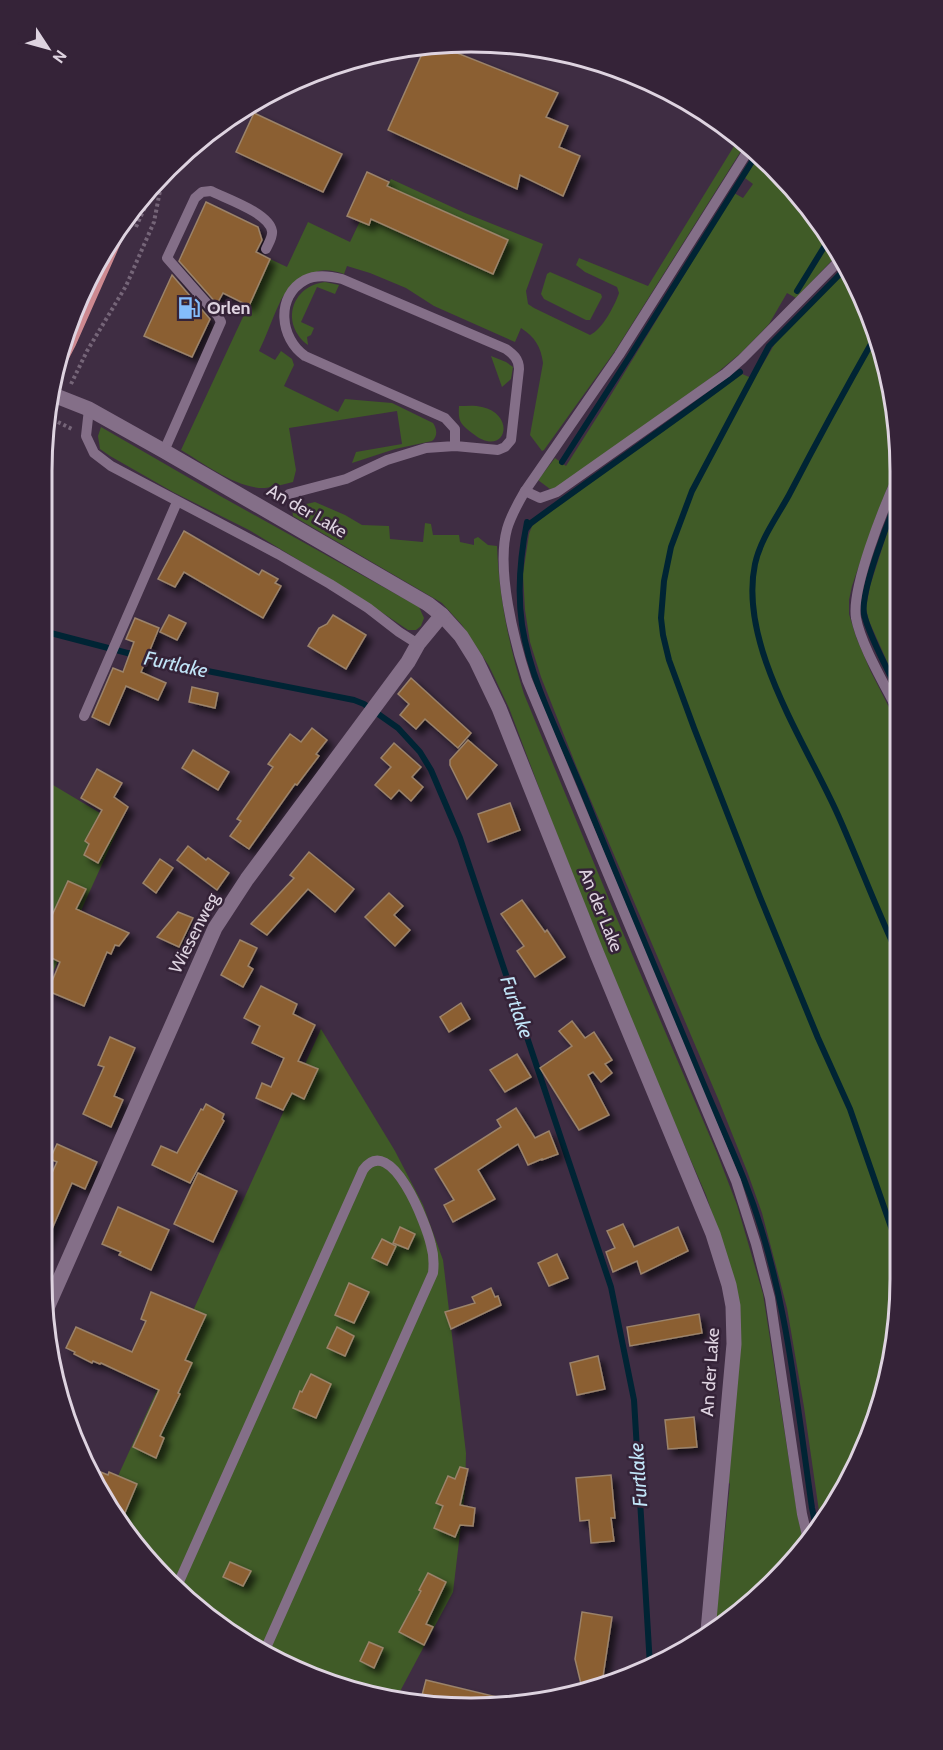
<svg xmlns="http://www.w3.org/2000/svg" width="943" height="1750" font-family="Cabin,sans-serif">
  <style>
    .green { fill: #405b27 }
    .lines { fill: none; stroke-linecap: round; stroke-linejoin: round }
    .stream { stroke: #002434; stroke-width: 6 }
    .building { fill: #8b5f30; stroke: #9b836b; stroke-width: 1.5; filter: url(#shadow) }
    .path { stroke: #756578; stroke-width: 4; stroke-dasharray: 3 3; stroke-linecap: butt }
    .lane { stroke: #846f88; stroke-width: 10 }
    .street { stroke: #846f88; stroke-width: 15 }
    .primary { stroke: #cd8990; stroke-width: 15 }
    .labels { text-anchor: middle; stroke-width: 5; stroke-linejoin: round; paint-order: stroke }
    .poi-label { font-size: 18px; font-weight: bold; fill: #ded3e0; stroke: #352338; text-anchor: start }
    .street-label { font-size: 18px; fill: #ded3e0; stroke: #352338 }
    .water-label { font-size: 20px; font-style: italic; fill: #c1e5f8; stroke: #352338 }
    .rim { fill: none; stroke: #ded3e0; stroke-width: 3 }
  </style>
  <defs>
    <filter id="shadow"><feDropShadow dx="5.5" dy="5.5" stdDeviation="3" flood-color="#0009"/></filter>
  </defs>
  <rect width="100%" height="100%" fill="#3f2d43"/>
  <g class="green">
    <path d="M739 138 746 143 615 351 544 450 542 451 530 435 543 363C541 347 535 337 521 328L515 342 434 306 406 288 370 273 347 266 344 274C322 267 315 270 298 284 291 288 285 292 281 300 273 316 267 335 259 351L275 360 281 351 292 359 294 365 284 386 338 412 345 399 392 403 433 423C437 429 438 436 432 441L395 449 352 463 356 452 402 444 397 411 289 428 296 470 293 482C284 484 274 487 265 488 237 489 205 464 181 450L270 259 287 267 308 222 350 242 360 221 368 225 371 219 507 240 387 186 391 179 465 213 543 244 526 291 528 304 534 308 590 335C602 330 615 305 619 293L617 287 585 272 576 265 579 258 648 286Z"/>
    <path d="M760 154 812 210 838 254 796 298 787 293 769 324 742 352 712 377 556 488 550 489 538 480 555 458 566 466 606 403 734 193 743 198 753 184 745 178Z"/>
    <path d="M847 269 868 307 897 415V463L873 524 852 586 849 600V614L856 637 870 670 898 725 900 1306 886 1390 857 1469 821 1525 804 1407 787 1308 762 1213 747 1171 719 1101 577 768 541 677 530 642 525 610 523 574 529 534 532 526 586 485 742 374 754 379 777 340Z"/>
    <path d="M550 272 601 294 602 297 590 320H586L544 299 541 294 547 274Z"/>
    <path d="M325 282 339 285 335 294 317 287 301 322 314 328 311 335 307 337 308 345C280 324 291 286 325 282Z"/>
    <path d="M491 356 506 362 513 367 511 379 502 387Z"/>
    <path d="M459 406C466 406 475 405 482 407 518 415 505 460 472 433 460 424 458 421 459 406Z"/>
    <path d="M101 427 222 497 419 607 424 618 421 626 416 630H408L356 595 249 530 173 492 110 456 100 449 98 436Z"/>
    <path d="M315 502 345 515 362 525 389 526 390 539 423 542 425 523 431 524 433 535H459L460 542 474 545V539L478 537 488 545 497 546C499 597 509 646 524 694L620 926 717 1153 737 1205 763 1294 798 1518 805 1548 755 1601 715 1626 730 1484 727 1480 741 1334 739 1313 714 1219 706 1195 644 1053 555 830 509 708 489 666 462 625 442 603 293 516 292 508 293 507Z"/>
    <path d="M898 507V686L869 621 866 608 870 586 889 527Z"/>
    <path d="M43 779 120 825 42 996Z"/>
    <path d="M321 1029 395 1151 423 1205 443 1260 466 1453 465 1491 453 1592 397 1697 361 1693 233 1636 131 1540 108 1498Z"/>
  </g>
  <g class="lines">
    <g class="stream">
      <path d="M846 268 769 346 727 425 692 491 671 547 664 581 661 618 663 635 669 660 694 728 760 897 818 1038 850 1109 900 1253"/>
      <path d="M797 291 829 239"/>
      <path d="M876 335C846 388 817 441 789 495 777 517 760 540 755 564 738 645 806 743 838 815 859 862 877 911 899 957"/>
      <path d="M562 462 630 356 758 152"/>
      <path d="M898 498C888 521 860 593 864 614 869 636 888 670 898 691"/>
      <path d="M527 522C520 557 517 590 522 625 531 683 561 738 583 792 623 892 665 991 706 1090 719 1121 733 1151 745 1182 786 1286 796 1398 812 1508L817 1532"/>
      <path d="M527 528 531 523C600 472 671 424 740 372"/>
      <path d="M43 631 162 662 354 700 364 704 398 728 420 752 431 770 460 838 611 1287 634 1400 650 1666"/>
    </g>
  </g>
  <g class="building">
    <path d="M426 45H437L558 93 546 117 568 126 559 147 580 156 563 196 520 175 517 189 388 130Z"/>
    <path d="M254 113 342 154 323 192 236 152Z"/>
    <path d="M367 172 389 182 387 186 508 240 493 274 371 219 369 225 347 216Z"/>
    <path d="M206 202 258 227 262 240 256 252 270 259 249 306 223 293 217 304 179 261Z"/>
    <path d="M172 275 210 319 192 357 144 336Z"/>
    <path d="M184 531 259 575 262 570 278 579 275 583 281 586 263 618 184 572 175 587 158 579Z"/>
    <path d="M169 615 186 623 177 640 160 632Z"/>
    <path d="M333 615 366 635 346 669 308 646 319 628 327 624Z"/>
    <path d="M135 618 159 628 141 672 166 683 158 700 126 686 109 725 92 717 113 668 123 672 134 642 126 639Z"/>
    <path d="M411 678 471 733 458 748 425 719 416 729 400 715 409 704 398 694Z"/>
    <path d="M192 687 218 693 215 708 189 702Z"/>
    <path d="M312 728 327 740 316 754 319 756 297 785 295 784 249 849 230 836 241 821 237 819 273 767 268 764 290 734 301 742Z"/>
    <path d="M468 740 497 765 467 799 450 765V760Z"/>
    <path d="M394 743 421 767 412 777 423 787 411 801 399 790 391 799 375 785 391 767 381 758Z"/>
    <path d="M193 750 229 772 218 790 182 768Z"/>
    <path d="M97 769 122 783 114 797 128 807 98 863 84 855 89 844 85 841 102 810 81 798Z"/>
    <path d="M510 803 520 830 488 842 478 814Z"/>
    <path d="M188 846 206 860 208 858 229 873 217 890 177 860Z"/>
    <path d="M309 852 354 889 335 912 308 889 267 935 251 924 294 878 290 875Z"/>
    <path d="M160 859 173 868 156 893 143 883Z"/>
    <path d="M68 881 86 889 76 909 129 933 119 946 115 945 111 954 107 952 84 1006 48 991 60 962 42 953V937Z"/>
    <path d="M389 893 403 906 394 915 410 930 395 946 365 917Z"/>
    <path d="M522 900 545 932 547 930 565 957 535 977 517 951 524 946 501 914Z"/>
    <path d="M178 912 193 918 179 947 157 937Z"/>
    <path d="M240 940 257 948 248 966 253 969 243 987 221 975Z"/>
    <path d="M261 986 297 1004 293 1014 315 1025 298 1061 318 1069 304 1099 292 1093 283 1110 256 1098 262 1083 271 1087 284 1058 252 1043 260 1026 244 1018Z"/>
    <path d="M461 1003 470 1019 449 1032 440 1017Z"/>
    <path d="M572 1021 585 1038 594 1032 612 1060 605 1064 612 1073 601 1082 593 1072 588 1075 609 1115 579 1130 540 1068 572 1046 559 1031Z"/>
    <path d="M110 1037 135 1048 114 1096 123 1100 111 1127 83 1114 104 1067 98 1065Z"/>
    <path d="M517 1054 531 1077 505 1092 490 1070Z"/>
    <path d="M206 1104 224 1114 222 1119 224 1121 190 1183 152 1165 161 1146 177 1153 201 1109 203 1110Z"/>
    <path d="M516 1108 535 1138 549 1131 558 1154 542 1160V1159L528 1165 518 1144 478 1170 495 1199 453 1222 444 1205 454 1200 435 1169 501 1127 497 1120Z"/>
    <path d="M57 1144 97 1162 85 1189 72 1183 42 1252V1195L57 1162 50 1159Z"/>
    <path d="M198 1173 237 1191 213 1242 174 1224Z"/>
    <path d="M118 1207 169 1230 151 1270 119 1255 121 1252 102 1244Z"/>
    <path d="M623 1224 634 1247 678 1227 688 1251 641 1274 637 1261 613 1272 606 1252 615 1248 607 1231Z"/>
    <path d="M400 1227 415 1234 408 1249 393 1243Z"/>
    <path d="M382 1239 396 1246 387 1265 372 1258Z"/>
    <path d="M557 1254 568 1278 549 1286 538 1263Z"/>
    <path d="M349 1283 369 1292 354 1323 335 1315Z"/>
    <path d="M491 1288 495 1297 498 1296 501 1305 451 1329 445 1312 475 1303 472 1297Z"/>
    <path d="M151 1292 206 1315 185 1360 192 1363 178 1393 180 1394 160 1436 164 1438 156 1458 133 1447 159 1390 101 1363 100 1364 93 1361 92 1363 74 1354 75 1352 66 1348 76 1327 132 1352 146 1321 141 1319Z"/>
    <path d="M699 1314 702 1333 630 1346 627 1327Z"/>
    <path d="M337 1327 354 1336 345 1356 327 1348Z"/>
    <path d="M598 1356 605 1389 577 1395 570 1363Z"/>
    <path d="M311 1374 331 1384 316 1418 293 1408 300 1391 302 1392Z"/>
    <path d="M694 1417 697 1447 668 1449 665 1420Z"/>
    <path d="M460 1467 468 1469 460 1505 475 1508 473 1526 460 1525 455 1537 434 1528 443 1506 436 1503 448 1476 455 1479Z"/>
    <path d="M93 1469 108 1475 109 1472 137 1484 121 1522Z"/>
    <path d="M611 1475 615 1518H611L614 1541 591 1543 589 1520 580 1521 576 1478Z"/>
    <path d="M230 1562 251 1571 243 1586 223 1577Z"/>
    <path d="M428 1573 446 1582 426 1624 433 1627 424 1645 399 1632 421 1591 419 1590Z"/>
    <path d="M582 1612 612 1617 602 1683 582 1688 575 1659Z"/>
    <path d="M369 1642 383 1648 374 1668 360 1661Z"/>
    <path d="M426 1680 497 1697 496 1707 421 1699Z"/>
  </g>
  <g class="lines">
    <g class="path">
      <path d="M136 227 154 187 171 173 177 161"/>
      <path d="M71 384 87 351 126 286 154 222 163 175"/>
      <path d="M46 422H58L74 430"/>
    </g>
    <g class="lane">
      <path d="M751 146 619 355 525 491C518 503 511 515 507 529 496 569 514 641 527 680L736 1181 756 1244 770 1298 802 1514 809 1544"/>
      <path d="M89 409 86 436 94 453 111 466 278 554 330 584 368 608 399 632 418 644"/>
      <path d="M164 451 221 322 218 316 167 258 195 198 202 192 211 191C227 199 269 213 272 231 273 237 268 244 266 249"/>
      <path d="M897 478C884 507 851 588 856 618 861 645 885 685 898 711"/>
      <path d="M525 491 540 498 557 492 726 373 742 359 841 259"/>
      <path d="M289 494 346 479 387 460 426 448 455 446 498 450 505 447 511 440 519 369C519 359 513 354 506 349L342 279C330 276 316 274 305 280 275 296 280 339 305 356L445 418 455 429V446"/>
      <path d="M84 716 177 502"/>
      <path d="M178 1584 363 1170C391 1131 427 1226 431 1245 434 1255 434 1264 433 1273L265 1650"/>
    </g>
    <g class="street">
      <path d="M51 394 89 409 164 451 428 604 442 615 461 636 476 660 499 708 597 954 713 1234 729 1285 733 1306 734 1344 708 1631"/>
      <path d="M47 1308 215 928 247 879 408 662 418 644 442 615"/>
    </g>
    <path class="primary" d="M55 369 69 342 119 229"/>
  </g>
  <defs>
    <g id="fuel-bare" transform="scale(1.8)"><path d="M-5.5-6h7V0h2V4h1.3V-2.5L3-4.5l.8-.8L6-3V5H2.5V1h-1V6h-7ZM-4.2-4.7v3.2H.2V-4.7Z" fill="#84bcfb" stroke="#352338" stroke-width="2.5" paint-order="stroke"/></g>
  </defs>
  <g fill-rule="evenodd">
    <use href="#fuel-bare" x="189" y="308"/>
  </g>
  <g class="labels">
    <g class="poi-label">
      <text x="207" y="314">Orlen</text>
    </g>
    <g class="street-label">
      <text transform="translate(307 511) rotate(30)" y="6">An der Lake</text>
      <text transform="translate(601 910) rotate(68)" y="6">An der Lake</text>
      <text transform="translate(194 933) rotate(-63)" y="6">Wiesenweg</text>
      <text transform="translate(710 1372) rotate(-86)" y="6">An der Lake</text>
    </g>
    <g class="water-label">
      <text transform="translate(176 664) rotate(12)" y="7">Furtlake</text>
      <text transform="translate(517 1007) rotate(71)" y="7">Furtlake</text>
      <text transform="translate(638 1475) rotate(-94)" y="7">Furtlake</text>
    </g>
  </g>
  <path d="M0 0H943V1750H0ZM471 52H471A419 419 0 0 1 890 471V1279A419 419 0 0 1 471 1698H471A419 419 0 0 1 52 1279V471A419 419 0 0 1 471 52Z" fill="#352338" fill-rule="evenodd"/>
  <path class="rim" d="M471 52H471A419 419 0 0 1 890 471V1279A419 419 0 0 1 471 1698H471A419 419 0 0 1 52 1279V471A419 419 0 0 1 471 52Z"/>
  <g transform="translate(48 48) rotate(126)" stroke="#352338" stroke-width="4.5" paint-order="stroke">
  <path d="M0-4.5L10 22L0 15L-10 22Z" fill="#ded3e0"/>
  <text y="-9" font-size="16" font-weight="bold" text-anchor="middle" fill="#ded3e0">N</text>
  </g>
</svg>
